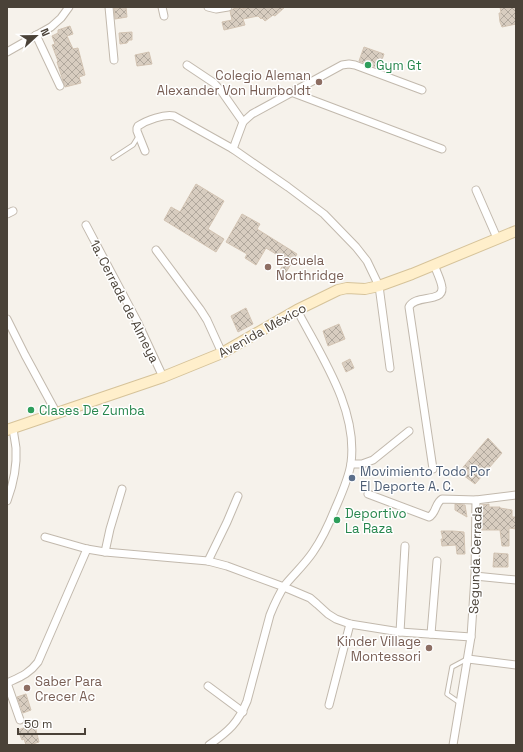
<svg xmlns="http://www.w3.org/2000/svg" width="523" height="752" font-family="'Space Grotesk',sans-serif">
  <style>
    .building { fill: url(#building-cross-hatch); stroke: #d3c4b3 }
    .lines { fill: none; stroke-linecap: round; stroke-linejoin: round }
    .service-casing { stroke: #c2b9ad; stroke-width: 5.5 }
    .minor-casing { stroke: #c2b9ad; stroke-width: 9 }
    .secondary-casing { stroke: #d6c39a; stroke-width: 12 }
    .service { stroke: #fff; stroke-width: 3.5 }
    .minor { stroke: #fff; stroke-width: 7 }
    .secondary { stroke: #ffefcb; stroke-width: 10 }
    .leisure-dot { fill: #2e9e5b; stroke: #fff; stroke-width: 1.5 }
    .education-dot { fill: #8d6e63; stroke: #fff; stroke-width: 1.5 }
    .service-dot { fill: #5c6f8a; stroke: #fff; stroke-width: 1.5 }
    .labels { text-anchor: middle; stroke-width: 3; stroke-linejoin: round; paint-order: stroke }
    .leisure-label { font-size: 13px; fill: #27864d; stroke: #fff; text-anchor: start }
    .education-label { font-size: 13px; fill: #785e54; stroke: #fff; text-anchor: end }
    .street-label { font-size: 13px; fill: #4a4238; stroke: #fff }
    .service-label { font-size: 13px; fill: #4e5e75; stroke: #fff; text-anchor: start }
  </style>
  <defs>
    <pattern id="building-cross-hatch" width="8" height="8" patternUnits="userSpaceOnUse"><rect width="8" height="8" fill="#d8cdc0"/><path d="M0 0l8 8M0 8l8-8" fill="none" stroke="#b1a89d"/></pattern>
  </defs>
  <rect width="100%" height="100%" fill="#f6f2eb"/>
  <g class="building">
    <path d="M126 7 127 17 115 19 114 8Z"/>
    <path d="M240 7 241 9 251 7H285L275 16 273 15 265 21 262 18 261 19 258 16 243 19 245 25 224 30 222 22 232 20 230 11 233 9Z"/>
    <path d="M500 7H516V24L502 27 500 22 499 13H501Z"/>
    <path d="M70 26 73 34 67 36 73 49 78 48 85 75 79 77 81 83 65 87 57 62 58 61 52 45 55 44 52 36 58 33V30Z"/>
    <path d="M132 32V40H129L127 43 120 44 119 33Z"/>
    <path d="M364 47 384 54 379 68 359 61Z"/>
    <path d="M149 52 152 64 137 66 135 55Z"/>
    <path d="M196 184 224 201 208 229 224 239 216 252 164 220 171 207 180 212Z"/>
    <path d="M242 214 260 224 257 229 297 254 282 279 276 277 286 260 266 248 256 265 245 258 247 254 226 242Z"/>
    <path d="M246 308 253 324 238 332 231 316Z"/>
    <path d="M339 324 345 339 328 346 323 331Z"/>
    <path d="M350 359 354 368 346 372 342 363Z"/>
    <path d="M488 438 502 453 475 484 459 472Z"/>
    <path d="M455 504 465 505 467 517 455 510Z"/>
    <path d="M489 504V507H500V508L512 510V517H516V529L509 528V546H502L500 530H481V505Z"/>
    <path d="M441 531H453L464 532 465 554H457L456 545 442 546 441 539H443Z"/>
    <path d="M494 553 508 554V567H493Z"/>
    <path d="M26 694 31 710 23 713 17 697Z"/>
    <path d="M40 722 36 730 39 742 30 745H26L24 739 22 740 18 730Z"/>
  </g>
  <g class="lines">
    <g class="service-casing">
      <g id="service">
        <path d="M113 158 133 145 138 137"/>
        <path d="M460 703 447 694 452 667 467 659"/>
      </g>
    </g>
    <g class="minor-casing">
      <g id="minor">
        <path d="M109 7 114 60"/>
        <path d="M162 7 164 16"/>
        <path d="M208 7 216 9 228 7"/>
        <path d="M36 35 60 86"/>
        <path d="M7 52 51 27 61 18 69 7"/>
        <path d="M187 65 214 83 222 92 243 122"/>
        <path d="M291 92 442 149"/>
        <path d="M233 149 243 122 252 114 342 65 349 64 355 65 422 90"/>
        <path d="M145 151 137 131V128L138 126C147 120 164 114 174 116L233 149 288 187 324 214 356 247 367 261 379 286 390 368"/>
        <path d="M476 190 497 238"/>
        <path d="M7 214 13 211"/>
        <path d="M86 225 137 321 163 377"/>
        <path d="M156 250 200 309 207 320 222 353"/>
        <path d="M7 319 25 355 57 414"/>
        <path d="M351 464H362L373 460 409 431"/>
        <path d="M433 469 409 307C415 294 443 303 442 288 442 282 436 271 434 264"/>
        <path d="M368 494 429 517C436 514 435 503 442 499L476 500 516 495"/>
        <path d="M7 501C13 485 17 465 16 448 15 441 14 435 13 429"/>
        <path d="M45 537 87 549 105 552 208 561 227 566 284 587 310 598 317 604 328 614 336 619 350 624 400 632 471 637"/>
        <path d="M105 552 110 529 122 489"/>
        <path d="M208 561 227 522 238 496"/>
        <path d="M475 576 516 580"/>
        <path d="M400 632 405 546"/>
        <path d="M431 634 437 561"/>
        <path d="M468 659 516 665"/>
        <path d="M208 686 243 712"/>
        <path d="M329 705 350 624"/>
        <path d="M20 720 7 683C20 677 29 674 38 662L87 549"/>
        <path d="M209 745C229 731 238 723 247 701L270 615C274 605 279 594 285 585 294 574 305 564 313 552 322 539 329 524 335 509 341 495 349 478 351 463 358 409 321 356 297 310"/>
        <path d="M453 745 471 637 475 576 476 500"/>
      </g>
    </g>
    <g class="secondary-casing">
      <path id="secondary" d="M7 430 163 377 222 353 297 310 338 290 347 288 365 289 379 286 412 274 516 231"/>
    </g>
    <use href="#service" class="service"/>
    <use href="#minor" class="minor"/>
    <use href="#secondary" class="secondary"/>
  </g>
  <g class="leisure-dot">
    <circle cx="368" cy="65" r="4"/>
    <circle cx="31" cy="410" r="4"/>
    <circle cx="337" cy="520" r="4"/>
  </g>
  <g class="education-dot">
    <circle cx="319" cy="82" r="4"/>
    <circle cx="268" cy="267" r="4"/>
    <circle cx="429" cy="648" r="4"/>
    <circle cx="27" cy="688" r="4"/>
  </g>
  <circle class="service-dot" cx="352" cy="478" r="4"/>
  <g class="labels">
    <g class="leisure-label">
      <text x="376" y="70">Gym Gt</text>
      <text x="39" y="415">Clases De Zumba</text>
      <text x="345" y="518">Deportivo<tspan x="345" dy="15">La Raza</tspan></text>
    </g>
    <g class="education-label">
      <text x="311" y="80">Colegio Aleman<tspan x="311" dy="15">Alexander Von Humboldt</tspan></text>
      <text x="276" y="265" text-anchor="start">Escuela<tspan x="276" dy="15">Northridge</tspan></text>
      <text x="421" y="646">Kinder Village<tspan x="421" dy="15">Montessori</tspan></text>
      <text x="35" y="686" text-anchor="start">Saber Para<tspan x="35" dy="15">Crecer Ac</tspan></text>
    </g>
    <g class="street-label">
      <text transform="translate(125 301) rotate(63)" y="5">1a. Cerrada de Almeya</text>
      <text transform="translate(262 330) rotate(-29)" y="5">Avenida México</text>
      <text transform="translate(475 560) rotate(-88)" y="5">Segunda Cerrada</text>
    </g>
    <g class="service-label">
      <text x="360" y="476">Movimiento Todo Por<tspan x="360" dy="15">El Deporte A. C.</tspan></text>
    </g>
  </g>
  <rect width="523" height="752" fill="none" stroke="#4a4238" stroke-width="16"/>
  <g transform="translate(36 36) rotate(68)" stroke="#ffffff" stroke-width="3" paint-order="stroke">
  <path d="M0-3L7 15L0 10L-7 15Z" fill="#4a4238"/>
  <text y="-6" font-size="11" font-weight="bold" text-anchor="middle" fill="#4a4238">N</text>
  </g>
  <path d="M18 728v6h67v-6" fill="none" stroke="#4a4238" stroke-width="2"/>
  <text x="24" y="728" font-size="12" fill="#4a4238" stroke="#ffffff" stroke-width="3" paint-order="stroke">50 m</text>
</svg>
